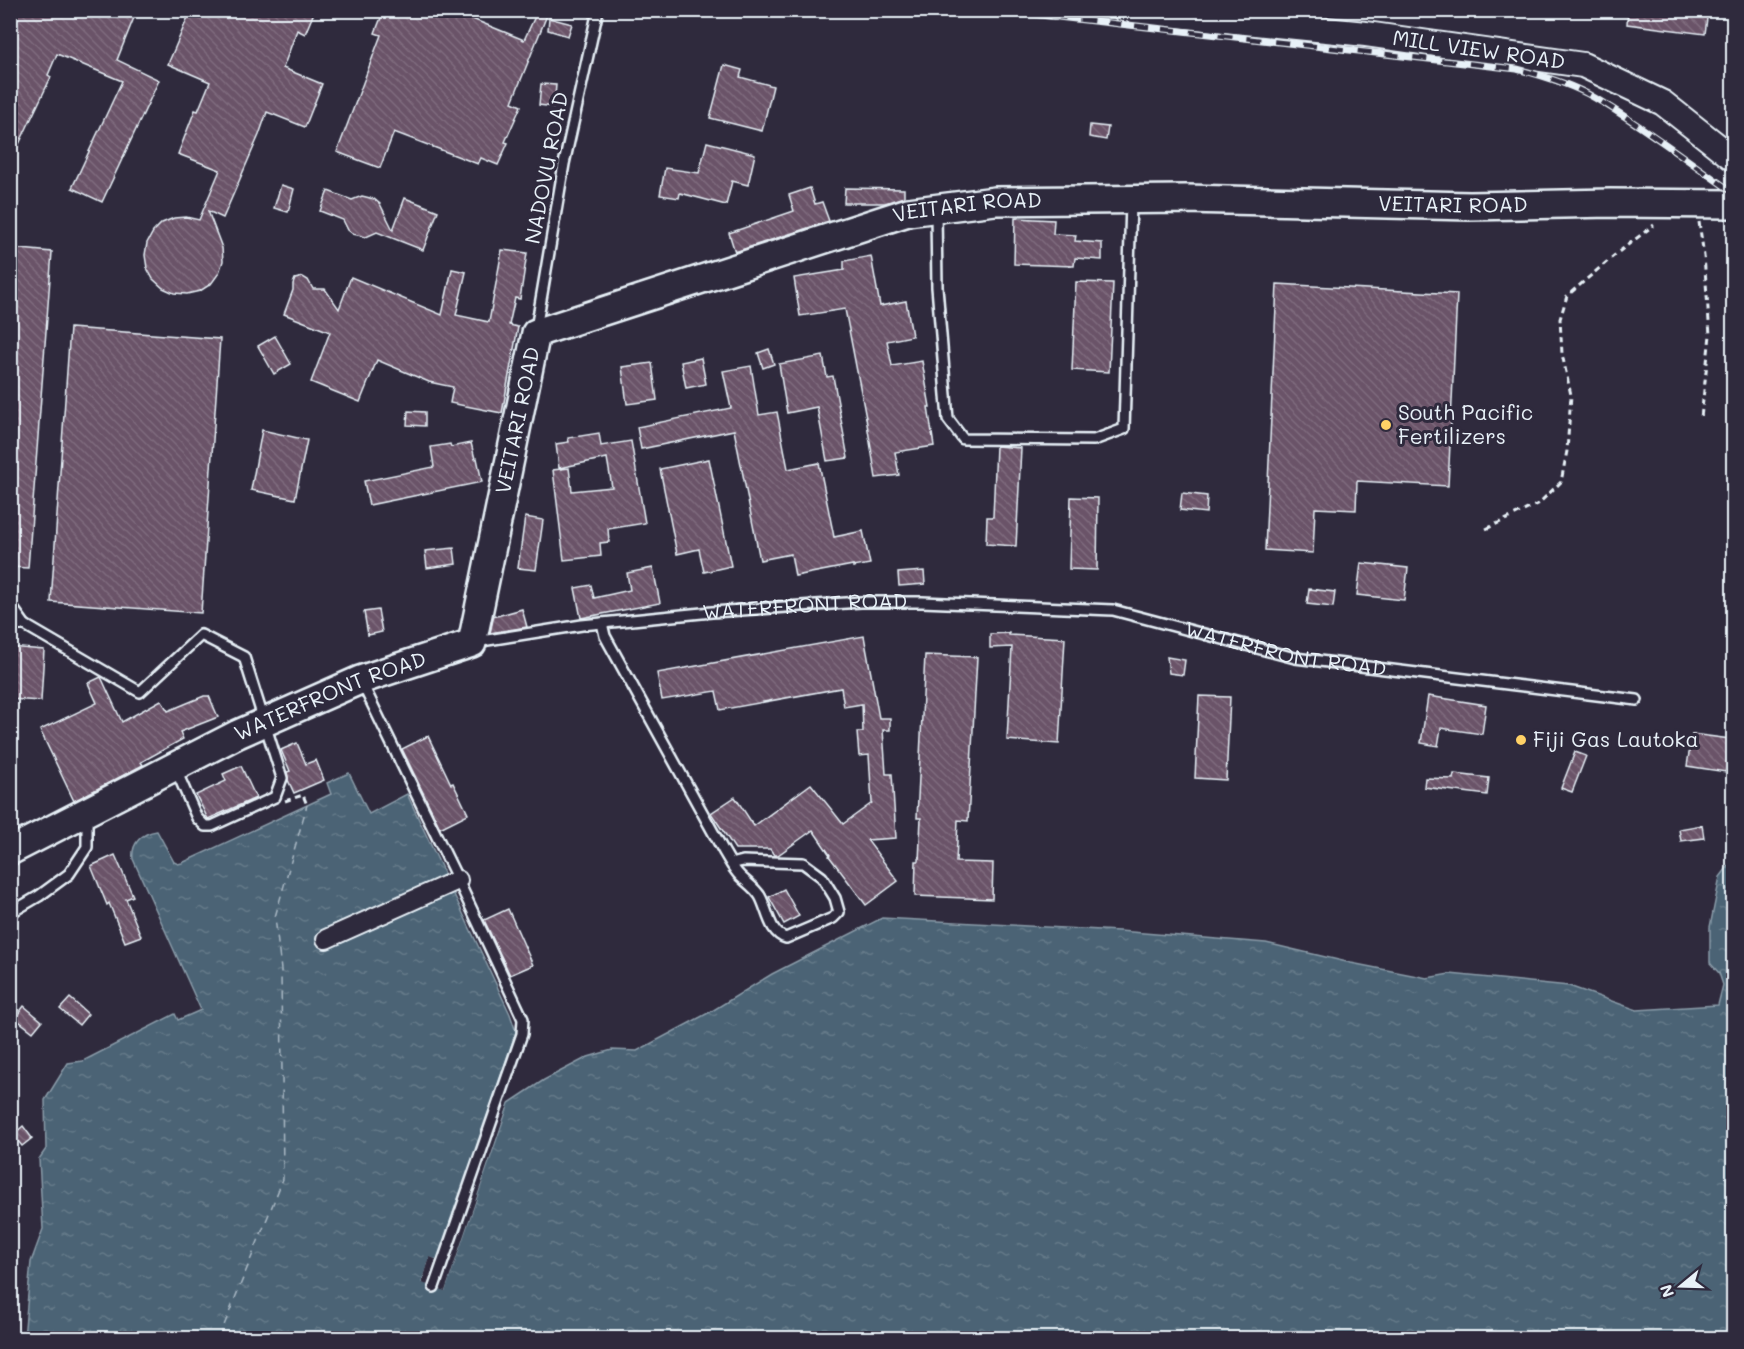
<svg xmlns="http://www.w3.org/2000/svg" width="1744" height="1349" font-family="Mali,sans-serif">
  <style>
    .water { fill: url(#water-ripples); stroke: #8a9ca9; stroke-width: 1.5 }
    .pier { fill: #2f2a3d }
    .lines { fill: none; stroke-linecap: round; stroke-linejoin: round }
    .ferry { stroke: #a9b8c4; stroke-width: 1.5; stroke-dasharray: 8 6; stroke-linecap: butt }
    .building { fill: url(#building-back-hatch); stroke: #e8f1f8; stroke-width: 1.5 }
    .lane-casing { stroke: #e8f1f8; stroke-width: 14 }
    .street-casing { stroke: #e8f1f8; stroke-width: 22 }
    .secondary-casing { stroke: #e8f1f8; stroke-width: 28 }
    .primary-casing { stroke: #e8f1f8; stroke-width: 32 }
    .path { stroke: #e8f1f8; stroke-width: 3; stroke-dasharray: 6 4.5; stroke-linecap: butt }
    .lane { stroke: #2f2a3d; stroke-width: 9 }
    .street { stroke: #2f2a3d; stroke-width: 18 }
    .secondary { stroke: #2f2a3d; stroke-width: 24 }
    .primary { stroke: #2f2a3d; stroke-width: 27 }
    .rail-casing { stroke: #e8f1f8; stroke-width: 7 }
    .rail { stroke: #2f2a3d; stroke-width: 4.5; stroke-dasharray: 14; stroke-linecap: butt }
    .poi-dot { fill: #ffd166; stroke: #2f2a3d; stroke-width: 2 }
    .labels { text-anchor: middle; stroke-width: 6; stroke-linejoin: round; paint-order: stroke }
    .street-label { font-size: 21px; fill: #e8f1f8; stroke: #2f2a3d }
    .poi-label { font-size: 21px; fill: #e8f1f8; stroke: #2f2a3d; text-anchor: start }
  </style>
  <defs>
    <pattern id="water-ripples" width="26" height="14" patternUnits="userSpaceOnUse" patternTransform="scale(1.5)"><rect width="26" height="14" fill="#4b6375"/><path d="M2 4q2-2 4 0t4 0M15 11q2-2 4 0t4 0" fill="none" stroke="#657a89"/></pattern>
    <pattern id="building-back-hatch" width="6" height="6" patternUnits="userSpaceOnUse" patternTransform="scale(1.5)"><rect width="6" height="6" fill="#6a5367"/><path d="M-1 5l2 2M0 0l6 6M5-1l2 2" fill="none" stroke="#7f6c7e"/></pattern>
  </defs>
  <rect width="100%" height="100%" fill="#2f2a3d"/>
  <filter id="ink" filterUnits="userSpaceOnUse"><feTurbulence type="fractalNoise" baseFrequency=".0167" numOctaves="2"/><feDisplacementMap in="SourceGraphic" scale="12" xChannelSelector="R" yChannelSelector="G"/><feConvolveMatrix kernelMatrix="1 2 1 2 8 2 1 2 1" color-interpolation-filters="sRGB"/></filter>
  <g filter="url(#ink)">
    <path class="water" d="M349 773 369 814 407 794 510 1014 516 1032 438 1260 430 1258 422 1282 445 1290 509 1103 544 1080 588 1057 612 1050 637 1051 712 1011 772 974 882 918 1119 931 1266 943 1351 963 1427 978 1450 974 1569 986 1637 1010 1718 1005 1723 985 1719 973 1710 963V927L1720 877 1733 860V1338H24L31 1262 43 1229 39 1159 46 1149 45 1100 68 1063 83 1061 175 1014 178 1020 201 1010 133 859C131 843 142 833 157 831L174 862 178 864 182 863 331 794 327 783Z"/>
    <path class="pier" d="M516 1032 518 1033 438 1263 432 1261 425 1281 443 1287 506 1102 510 1098 445 1291 422 1283 430 1257 438 1260Z"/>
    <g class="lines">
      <path class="ferry" d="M219 1338 283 1179 281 970 275 917 307 805"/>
    </g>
    <g class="building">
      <path d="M10 10H137L117 60 159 80 102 202 72 188 122 81 57 54 48 75 51 77 10 163Z"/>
      <path d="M191 10H315L305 34 297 30 283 68 322 84 305 127 267 112 259 135 223 218 208 211 222 248 223 261 219 273 211 284 200 291 187 294 174 293 163 288 153 279 147 268 145 255 147 243 153 232 162 223 174 218 186 217 199 220 220 170 178 154 195 110 198 111 210 82 168 64Z"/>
      <path d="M384 10H467L465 16 524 40 538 10H549L512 102 521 106 505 142 508 143 498 165 481 158 478 164 394 132 380 168 337 152 381 35 375 33Z"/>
      <path d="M1628 10H1708L1705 34 1627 24Z"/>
      <path d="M549 18 572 24 568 36 548 30Z"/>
      <path d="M724 65 742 70 740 77 773 86 762 131 710 118Z"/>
      <path d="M541 84 556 85 554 107 539 105Z"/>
      <path d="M1090 125 1108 127 1106 140 1089 137Z"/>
      <path d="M707 142 755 154 748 185 732 181 726 205 680 193 679 198 660 195 665 168 699 173Z"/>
      <path d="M281 185 294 189 288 212 274 208Z"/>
      <path d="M810 188 815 204 822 202 829 221 735 252 729 233 794 211 789 195Z"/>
      <path d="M845 188 904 189V197L885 203H844Z"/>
      <path d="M328 191 352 200 362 196 374 199 380 204 393 230 405 198 438 211 423 250 377 232 366 237 353 234 348 230 343 220 320 211Z"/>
      <path d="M1015 218 1054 220 1053 234 1076 235 1075 241 1102 243V260L1075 258 1074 266 1014 264Z"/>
      <path d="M10 248 52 252 28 568 10 567Z"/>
      <path d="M502 250 527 253 520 299 515 298 509 325 518 327 502 413 450 403 453 387 429 382 377 360 360 402 311 382 330 332 284 314 293 290V284L295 279 303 277 308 280 313 289H325L339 309 351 277 442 315 452 269 466 272 456 315 489 322Z"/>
      <path d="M871 256 880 306 906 301 912 336 887 341 892 366 922 361 930 407H928L934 446 895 452 899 475 876 478 866 418 845 309 800 316 794 278 844 270V261Z"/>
      <path d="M1076 282 1113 283 1109 372 1072 370Z"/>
      <path d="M1277 284 1457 294 1448 486 1357 481 1356 510 1315 508 1313 553 1265 550Z"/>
      <path d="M70 328 220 339 201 613 51 602Z"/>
      <path d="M275 336 291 364 274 374 258 346Z"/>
      <path d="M769 349 774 364 763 368 758 353Z"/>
      <path d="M823 356 827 377 833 376 848 458 827 461 817 407 787 413 779 364Z"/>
      <path d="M701 358 706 384 686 388 681 362Z"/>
      <path d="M652 363 657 400 627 404 622 367Z"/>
      <path d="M751 366 759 415 777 412 788 469 819 463 834 537 863 531 870 564 853 567V565L795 576 791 554 760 560 734 430 641 449 637 427 731 408 723 371Z"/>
      <path d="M408 411 425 412V426L407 425Z"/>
      <path d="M262 430 307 440 295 499 251 490Z"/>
      <path d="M599 433 601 446 631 441 645 523 608 529 609 542 600 543 601 556 564 560 553 470 569 468 572 491 612 487 607 458 559 468 556 444 569 442 568 438Z"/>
      <path d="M471 443 475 459 477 458 482 482 369 505 364 481 434 467 431 447 450 444 451 447Z"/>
      <path d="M996 446 1021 448 1016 546 986 544 987 517H993Z"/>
      <path d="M709 459 731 566 704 572 699 549 677 554 660 469Z"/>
      <path d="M1182 493 1207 496 1206 513 1180 510Z"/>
      <path d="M1071 497 1098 498 1097 570 1069 569Z"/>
      <path d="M525 517 543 520 536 570 518 568Z"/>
      <path d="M454 548 456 564 427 568 425 551Z"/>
      <path d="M1361 563 1408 568 1404 600 1357 595Z"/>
      <path d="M653 568 660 603 581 618 575 588 591 585 594 598 630 590 627 573Z"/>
      <path d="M924 571 925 584 899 586 898 573Z"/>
      <path d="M1309 589 1335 592 1333 607 1307 604Z"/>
      <path d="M522 609 527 627 490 633 494 615 497 616Z"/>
      <path d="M378 610 382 632 368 635 364 612Z"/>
      <path d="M1009 633V635L1065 638 1059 744 1007 740 1012 647 990 648V634Z"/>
      <path d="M864 636 879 718H890V730H883L886 774H892L896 838 867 840 898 881 866 905 829 856 830 855 813 830 778 855H774L770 849H735L711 813 735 797 754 826 811 784 843 824 872 803 869 755 859 756 857 732H863L862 704 844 707 841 688 720 710 716 691 662 700 657 673Z"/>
      <path d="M10 647 44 650 41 701 10 699Z"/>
      <path d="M925 655 977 657 968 821 958 820 956 862 993 863 992 899 915 896 916 861H919L921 818H917Z"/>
      <path d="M1167 657 1185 660 1183 675 1169 673Z"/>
      <path d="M101 677 122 722 161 700 168 711 204 696H209L218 717 180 732 183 739 141 762 143 765 74 801 40 730 97 703 88 683Z"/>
      <path d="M1199 696 1230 697 1226 780 1195 778Z"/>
      <path d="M1428 696 1486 705 1482 734 1441 728 1438 746 1421 743Z"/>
      <path d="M1692 734 1730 739 1726 772 1687 766Z"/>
      <path d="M428 736 451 784 453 783 468 814 440 828 402 749Z"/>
      <path d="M297 743 306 764 316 760 324 780 294 793 288 780 287 772 290 771 281 750Z"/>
      <path d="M1575 752 1586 756 1572 792 1561 788Z"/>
      <path d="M241 766 256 798 208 819 196 795 226 781 223 774Z"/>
      <path d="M1454 774 1489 778 1487 795 1424 787 1425 778 1453 779Z"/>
      <path d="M1702 825 1704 838 1681 841 1679 829Z"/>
      <path d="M115 855 133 896 126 899 141 936 125 942 109 903 107 905 91 866Z"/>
      <path d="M784 889 799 916 784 924 769 897Z"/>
      <path d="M508 909 533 965 510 975 484 920Z"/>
      <path d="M70 998 88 1014 79 1025 60 1009Z"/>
      <path d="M24 1006 42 1021 33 1032 15 1018Z"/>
      <path d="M23 1126 32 1138 22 1146 13 1135Z"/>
    </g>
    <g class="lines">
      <g class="lane-casing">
        <g id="lane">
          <path d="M936 211 937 287 948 419 963 439 1094 440 1124 429 1131 203"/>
          <path d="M536 329 564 164 598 10"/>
          <path d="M10 604 25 625"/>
          <path d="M602 623 605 636 724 852C729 860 733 869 740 876 746 882 755 888 760 896 768 910 769 933 786 938L833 918 839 912 835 898 822 877 803 863 743 861 731 864"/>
          <path d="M10 625H25L140 692 201 635 244 657 282 778 275 797 212 826H205L197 818 176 770"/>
          <path id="s1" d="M475 642 582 625 712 612 861 602H922L1113 610 1295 658 1637 700"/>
          <path d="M361 681 458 880 523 1019 522 1034 434 1287"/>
          <path d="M10 913 39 896 69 874 87 847V814"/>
        </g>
      </g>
      <g class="street-casing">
        <path id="street" d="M326 939 458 880"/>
      </g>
      <g class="secondary-casing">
        <g id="secondary">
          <path id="s2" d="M1125 10 1366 34 1583 65 1663 103 1734 159"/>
        </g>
      </g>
      <g class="primary-casing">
        <g id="primary">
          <path id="s3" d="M10 851 238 734 360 680 472 643 536 333 908 212 995 201 1186 199 1470 206 1610 203 1734 204"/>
        </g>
      </g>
      <g class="path">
        <path d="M1699 222 1704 256 1710 335 1701 418"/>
        <path d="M1486 529 1538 504 1561 482 1567 451 1571 395 1562 354 1560 319 1567 296 1616 254 1654 225"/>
        <path d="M285 801 303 795 307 805"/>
      </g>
      <use href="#lane" class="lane"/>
      <use href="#street" class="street"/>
      <use href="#secondary" class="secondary"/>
      <use href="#primary" class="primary"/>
      <g class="rail-casing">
        <path id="rail" d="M996 10 1517 69C1544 76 1571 84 1595 98 1643 126 1688 161 1734 193"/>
      </g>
      <use href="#rail" class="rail"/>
    </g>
  </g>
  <g class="poi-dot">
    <circle cx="1386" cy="425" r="6"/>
    <circle cx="1521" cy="740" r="6"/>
  </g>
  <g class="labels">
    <g class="street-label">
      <text dy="7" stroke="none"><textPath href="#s2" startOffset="356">MILL VIEW ROAD</textPath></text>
      <text transform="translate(547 168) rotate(-79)" y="7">NADOVU ROAD</text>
      <text dy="7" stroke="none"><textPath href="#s3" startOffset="1761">VEITARI ROAD</textPath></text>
      <text dy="7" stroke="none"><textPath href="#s3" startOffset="1275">VEITARI ROAD</textPath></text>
      <text dy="7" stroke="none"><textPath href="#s3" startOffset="735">VEITARI ROAD</textPath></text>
      <text dy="7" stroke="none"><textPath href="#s1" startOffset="332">WATERFRONT ROAD</textPath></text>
      <text dy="7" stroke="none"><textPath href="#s1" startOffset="818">WATERFRONT ROAD</textPath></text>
      <text dy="7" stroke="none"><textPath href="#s3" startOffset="356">WATERFRONT ROAD</textPath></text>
    </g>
    <g class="poi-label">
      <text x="1398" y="420">South Pacific<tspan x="1398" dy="24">Fertilizers</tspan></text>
      <text x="1533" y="747">Fiji Gas Lautoka</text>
    </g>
  </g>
  <rect width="1744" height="1349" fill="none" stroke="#2f2a3d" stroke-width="36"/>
  <rect x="18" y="18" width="1708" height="1313" fill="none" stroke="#e8f1f8" stroke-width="2" filter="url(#ink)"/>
  <g transform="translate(1681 1286) rotate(251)" stroke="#2f2a3d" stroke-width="4.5" paint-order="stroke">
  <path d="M0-4.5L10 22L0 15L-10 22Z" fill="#e8f1f8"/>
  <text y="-9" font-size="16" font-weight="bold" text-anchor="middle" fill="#e8f1f8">N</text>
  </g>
</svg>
